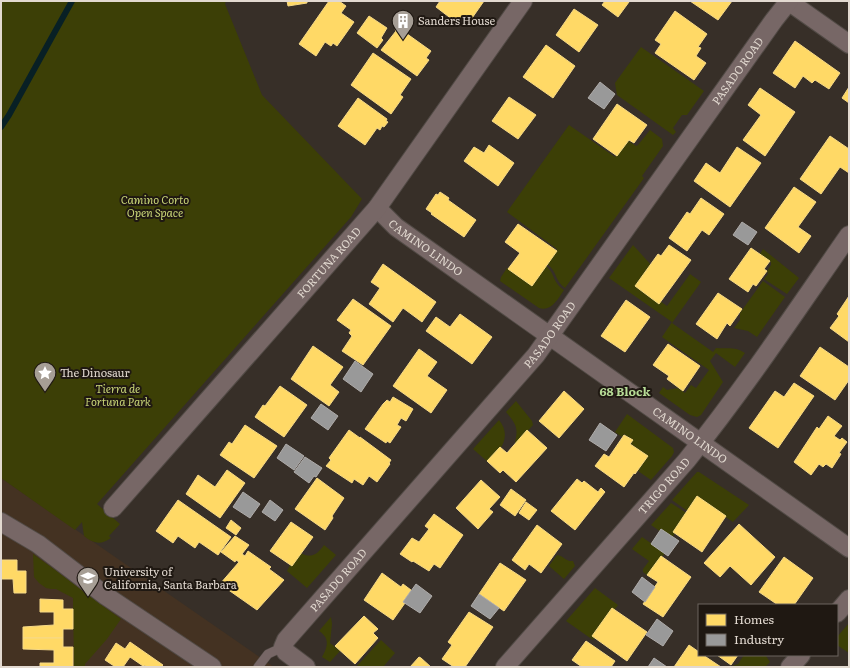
<svg xmlns="http://www.w3.org/2000/svg" width="850" height="668" font-family="Literata,serif">
  <style>
    .built { fill: #443222 }
    .green { fill: #3c3f06 }
    .homes { fill: #ffd966; stroke: #f6d986 }
    .industry { fill: #999; stroke: #afacaa }
    .lines { fill: none; stroke-linecap: round; stroke-linejoin: round }
    .stream { stroke: #082025; stroke-width: 6 }
    .lane-casing { stroke: #514a45; stroke-width: 10 }
    .street-casing { stroke: #514a45; stroke-width: 20 }
    .lane { stroke: #776766; stroke-width: 9 }
    .street { stroke: #776766; stroke-width: 18 }
    .labels { text-anchor: middle; stroke-width: 4; stroke-linejoin: round; paint-order: stroke }
    .poi-label { font-size: 11px; fill: #e2d9d0; stroke: #1f1812; text-anchor: start }
    .street-label { font-size: 11px; fill: #e2d9d0; stroke: #1f1812 }
    .park-label { font-size: 11px; font-style: italic; fill: #c9d577; stroke: #1f1812 }
    .neighbourhood-label { font-size: 12px; font-weight: bold; fill: #b6db96; stroke: #1f1812 }
  </style>
  <rect width="100%" height="100%" fill="#372f28"/>
  <path class="built" d="M1 478 274 667H1Z"/>
  <g class="green">
    <path d="M1 1H226L225 4 262 95 362 199 351 217 97 504 120 524 109 536 111 538C101 545 94 544 84 536L82 522 75 530 1 478Z"/>
    <path d="M641 47 704 91 687 115H682L673 128 676 132 673 135 617 95 615 83Z"/>
    <path d="M569 125 615 157 627 140 636 146 638 145 650 130 662 139 663 146 642 176 644 178 565 288C554 280 558 272 547 264L557 249 507 212Z"/>
    <path d="M633 245 652 266 638 286 667 306 690 274 701 282 672 323 713 352 716 348C728 349 735 346 745 353L735 367 716 353 710 361 723 382 701 415 697 417 690 415 659 393 663 387 667 390 678 388 685 393 691 385 696 388 709 370 662 337 672 322 609 278Z"/>
    <path d="M763 249 799 278 787 294 764 279 768 274 767 271 771 265V262L760 254Z"/>
    <path d="M546 266C555 273 552 282 564 290 558 299 551 312 539 308L500 281 501 277 507 268 532 285Z"/>
    <path d="M763 281 785 297 757 337 748 331 734 328 740 320V313Z"/>
    <path d="M516 401 532 421 533 425 516 444 515 442C519 427 515 423 506 412Z"/>
    <path d="M627 414 673 448 674 452 672 456 651 480 638 471 648 456 631 444 633 440 624 434 622 437 615 432Z"/>
    <path d="M499 420C512 436 501 450 489 463L473 449Z"/>
    <path d="M697 472H699L749 505 733 522 698 499 689 512 672 500Z"/>
    <path d="M671 503 688 514 671 539 651 525Z"/>
    <path d="M642 537 665 553 648 576 643 572V569L649 561 632 549Z"/>
    <path d="M324 545 336 555 307 588 287 571 290 565 292 566 301 553C311 559 318 554 324 545Z"/>
    <path d="M33 554C63 575 91 598 121 619L107 639 85 664V667H74L73 598 56 589H51L46 588 39 583 34 577Z"/>
    <path d="M557 555C564 556 566 562 573 561L575 566 564 579 549 566Z"/>
    <path d="M595 588 618 605 593 640 566 621Z"/>
    <path d="M331 617 332 624 330 643 340 651 330 662 322 657C328 647 330 638 319 631Z"/>
    <path d="M849 623V653L837 645V637Z"/>
    <path d="M381 640 395 653 383 667H356Z"/>
    <path d="M744 655H763L766 656 770 662 765 667H730L738 664Z"/>
  </g>
  <g class="homes">
    <path d="M287 1H307V3L288 6Z"/>
    <path d="M329 1H339L346 6 341 13 354 22 337 46 333 43 331 46 325 42 316 56 299 44Z"/>
    <path d="M440 1H484L470 21 462 16 457 23 436 7Z"/>
    <path d="M605 1H628L629 2 618 17 602 5Z"/>
    <path d="M690 1H732L718 20Z"/>
    <path d="M574 9 598 25 579 52 556 35Z"/>
    <path d="M675 11 707 34 698 47 701 48 696 56 706 63 694 80 655 53 661 44 655 40Z"/>
    <path d="M369 16 387 28 381 38 383 40 377 48 357 33Z"/>
    <path d="M399 24 405 28 403 31 431 51 426 58 429 60 417 76 381 50 396 31 395 30Z"/>
    <path d="M795 41 840 73 829 89 815 80 812 83 803 76 795 88 773 73Z"/>
    <path d="M546 45 575 66 553 98 523 77Z"/>
    <path d="M373 53 411 79 400 95 403 97 391 114 351 85Z"/>
    <path d="M849 87V103L842 98Z"/>
    <path d="M760 88 795 112 765 156 743 140 761 115 748 105Z"/>
    <path d="M509 97 536 115 518 139 492 121Z"/>
    <path d="M358 98 387 119 386 121 388 122 384 127 382 126 380 130 377 128 365 145 338 126Z"/>
    <path d="M617 104 647 125 634 143 629 140 617 156 593 139Z"/>
    <path d="M830 136 849 149V173L840 167 821 194 800 179Z"/>
    <path d="M489 145 514 163 498 186 464 161 474 147 484 153Z"/>
    <path d="M737 147 761 163 730 207 694 181 706 163 720 173Z"/>
    <path d="M794 187 816 202 798 227 811 236 799 253 765 228Z"/>
    <path d="M440 192 449 198 448 200 476 220 464 237 431 214 432 213 426 209 436 194 438 195Z"/>
    <path d="M701 198 724 214 709 235 702 230 687 251 669 238 687 212 690 214Z"/>
    <path d="M518 224 557 251 532 286 508 269 520 253 505 242Z"/>
    <path d="M669 245 691 260 659 304 635 286 658 254 661 256Z"/>
    <path d="M751 248 770 261 764 269 767 271 756 286 753 284 748 292 729 279Z"/>
    <path d="M383 264 436 302 422 322 403 308 393 322 369 304 380 288 371 282Z"/>
    <path d="M718 293 742 309 730 326 727 323 717 339 696 324Z"/>
    <path d="M849 296V342L830 328 839 316 837 314Z"/>
    <path d="M353 299 391 326 363 365 342 351 352 336 349 333 351 330 337 320Z"/>
    <path d="M626 300 650 317 625 352 601 336Z"/>
    <path d="M460 314 492 337 472 364 426 331 436 317 450 327Z"/>
    <path d="M668 344 700 366 683 391 667 379 669 376 653 365Z"/>
    <path d="M313 346 343 367 330 385 339 392 329 406 291 379Z"/>
    <path d="M820 347 849 367V380L835 400 800 376Z"/>
    <path d="M419 349 437 362 427 376 447 390 431 413 393 386Z"/>
    <path d="M794 383 814 396 778 448 749 428 775 391 784 397Z"/>
    <path d="M280 386 307 405 284 437 255 417 263 405 265 406Z"/>
    <path d="M564 391 584 409 559 438 539 421Z"/>
    <path d="M393 397 413 409 406 421 401 418 397 425 401 427 390 443 387 441 386 443 365 429 383 404 387 400 390 402Z"/>
    <path d="M828 416 842 426 834 436 840 440 842 438 847 442 839 453 841 454 832 468 826 464 823 467 819 464 811 475 794 462 817 427 819 429Z"/>
    <path d="M245 425 277 446 254 478 220 455 229 442 232 444Z"/>
    <path d="M349 430 360 438V437L391 460 389 463 390 464 377 482 369 476 363 485 354 479 352 483 326 466 331 460 329 458Z"/>
    <path d="M527 430 547 448 516 482 503 470 500 473 487 461 500 447 507 453Z"/>
    <path d="M624 435 633 440 630 444 648 456 635 474 634 473 624 487 595 466 604 454 609 457Z"/>
    <path d="M227 470 245 483 220 518 186 494 198 475 215 487Z"/>
    <path d="M317 478 344 498 332 516 333 518 325 530 295 509Z"/>
    <path d="M577 479 582 483 584 481 598 492 601 488 605 492 575 530 551 511Z"/>
    <path d="M481 480 500 497 489 509 493 512 478 529 456 508Z"/>
    <path d="M511 489 526 500 515 516 500 505Z"/>
    <path d="M697 496 726 516 702 552 673 532Z"/>
    <path d="M178 500 231 537 218 555 199 542 195 548 178 536 173 543 156 531Z"/>
    <path d="M526 502 537 510 529 520 519 513Z"/>
    <path d="M434 514 463 535 440 568 434 564 429 571 413 561 412 562 400 554 412 538 419 542 429 529 425 526Z"/>
    <path d="M231 520 241 528 236 535 226 528Z"/>
    <path d="M291 522 313 537 292 566 270 551Z"/>
    <path d="M739 524 775 557 751 585 730 566 720 577 704 563Z"/>
    <path d="M537 525 562 544 541 573 529 564 525 570 512 560Z"/>
    <path d="M235 536 249 545 242 554 245 556 248 551 271 567 269 569 284 580 257 610 220 584 239 562 236 560 235 562 221 552Z"/>
    <path d="M661 556 691 577 663 617 643 604 658 582 647 575Z"/>
    <path d="M784 557 813 578 794 605H778L759 592Z"/>
    <path d="M1 560H17V571H26V593H14L13 579H1Z"/>
    <path d="M500 563 526 580 504 611 479 594Z"/>
    <path d="M382 573 401 587 403 584 411 590 403 602 405 603 393 620 364 600Z"/>
    <path d="M40 599 63 600V609H73V629H63V638H23V627L54 625V612H40Z"/>
    <path d="M612 608 647 632 627 661 592 636Z"/>
    <path d="M469 612 493 627 465 667H454L442 659 452 645 448 642Z"/>
    <path d="M364 616 378 629 373 633 378 638 355 664 335 646Z"/>
    <path d="M23 638H63V647H73V667H40V663H54V650L23 649Z"/>
    <path d="M586 641 615 661 611 667H582L572 660Z"/>
    <path d="M130 642 163 665 161 667H147L144 665 143 666 130 657 123 667H113L114 666 105 660 116 643 125 649Z"/>
    <path d="M689 645 699 652V655H703L721 667H674Z"/>
    <path d="M717 655H738L731 665Z"/>
    <path d="M419 657 421 658 431 667H410Z"/>
  </g>
  <g class="industry">
    <path d="M600 82 615 94 604 109 588 98Z"/>
    <path d="M742 222 757 232 748 245 733 235Z"/>
    <path d="M355 361 373 374 361 392 343 379Z"/>
    <path d="M321 404 338 416 328 430 311 418Z"/>
    <path d="M600 423 617 435 606 451 589 440Z"/>
    <path d="M286 444 304 456 294 470 277 458Z"/>
    <path d="M305 457 322 468 316 477 314 476 309 483 294 472Z"/>
    <path d="M243 492 260 504 250 518 233 507Z"/>
    <path d="M270 500 283 510 275 521 262 512Z"/>
    <path d="M661 529 679 541 668 556 651 544Z"/>
    <path d="M642 577 655 587 645 602 632 592Z"/>
    <path d="M416 584 432 596 420 613 403 602Z"/>
    <path d="M479 594 499 608 490 619 471 606Z"/>
    <path d="M657 619 673 631 663 646 646 635Z"/>
    <path d="M654 658 667 667H648Z"/>
  </g>
  <g class="lines">
    <path class="stream" d="M1 127 9 115 52 37 72 1"/>
    <g class="lane-casing">
      <path id="lane" d="M258 667 268 654 283 647"/>
    </g>
    <g class="street-casing">
      <g id="street">
        <path d="M788 1 849 44"/>
        <path id="s1" d="M377 208 396 227 849 548"/>
        <path id="s2" d="M113 508 377 208 523 1"/>
        <path d="M1 522 38 544 106 596 212 667"/>
        <path d="M837 613 849 599"/>
        <path id="s3" d="M306 667 286 652 283 647 286 640 536 355 774 20 789 1"/>
        <path id="s4" d="M505 667 687 460C745 388 796 311 849 235"/>
        <path d="M790 667 801 655"/>
      </g>
    </g>
    <use href="#lane" class="lane"/>
    <use href="#street" class="street"/>
  </g>
  <defs>
    <g id="building-pin" transform="scale(1.15)"><path d="M0 17L-7.5 6A9.5 9.5 0 1 1 7.5 6Z" fill="#a69e95" stroke="#1f1812"/><path d="M-4-6H4V6H1V3H-1V6H-4ZM-2.5-4.3h1.7v1.8h-1.7ZM.8-4.3h1.7v1.8H.8ZM-2.5-1h1.7V.8h-1.7ZM.8-1h1.7V.8H.8Z" fill="#fff"/></g>
    <g id="sight-pin" transform="scale(1.15)"><path d="M0 17L-7.5 6A9.5 9.5 0 1 1 7.5 6Z" fill="#a69e95" stroke="#1f1812"/><path d="M0-6L1.8-2.2L6-1.7L2.9 1.2L3.7 5.4L0 3.3L-3.7 5.4L-2.9 1.2L-6-1.7L-1.8-2.2Z" fill="#fff"/></g>
    <g id="university-pin" transform="scale(1.15)"><path d="M0 17L-7.5 6A9.5 9.5 0 1 1 7.5 6Z" fill="#a69e95" stroke="#1f1812"/><path d="M0-5L7-2L0 1L-7-2ZM-4 1L0 2.5L4 1V4Q0 6-4 4Z" fill="#fff"/></g>
  </defs>
  <g fill-rule="evenodd">
    <use href="#building-pin" x="403" y="21"/>
    <use href="#sight-pin" x="45" y="373"/>
    <use href="#university-pin" x="88" y="578"/>
  </g>
  <g class="labels">
    <g class="poi-label">
      <text x="418" y="25">Sanders House</text>
      <text x="60" y="377">The Dinosaur</text>
      <text x="104" y="576">University of<tspan x="104" dy="13">California, Santa Barbara</tspan></text>
    </g>
    <g class="street-label">
      <text dy="4" stroke="none"><textPath href="#s3" startOffset="766">PASADO ROAD</textPath></text>
      <text dy="4" stroke="none"><textPath href="#s1" startOffset="63">CAMINO LINDO</textPath></text>
      <text dy="4" stroke="none"><textPath href="#s2" startOffset="327">FORTUNA ROAD</textPath></text>
      <text dy="4" stroke="none"><textPath href="#s3" startOffset="442">PASADO ROAD</textPath></text>
      <text dy="4" stroke="none"><textPath href="#s1" startOffset="387">CAMINO LINDO</textPath></text>
      <text dy="4" stroke="none"><textPath href="#s4" startOffset="241">TRIGO ROAD</textPath></text>
      <text dy="4" stroke="none"><textPath href="#s3" startOffset="118">PASADO ROAD</textPath></text>
    </g>
    <g class="park-label">
      <text x="155" y="204">Camino Corto<tspan x="155" dy="13">Open Space</tspan></text>
      <text x="118" y="393">Tierra de<tspan x="118" dy="13">Fortuna Park</tspan></text>
    </g>
    <g class="neighbourhood-label">
      <text x="625" y="396">68 Block</text>
    </g>
  </g>
  <rect width="850" height="668" fill="none" stroke="#e2d9d0" stroke-width="4"/>
  <rect x="698" y="604" width="140" height="52" fill="#1f1812" stroke="#6d655e"/>
  <rect x="706" y="614" width="20" height="12" fill="#ffd966" stroke="#6d655e"/>
  <text x="734" y="624" font-size="12" fill="#e2d9d0">Homes</text>
  <rect x="706" y="634" width="20" height="12" fill="#999999" stroke="#6d655e"/>
  <text x="734" y="644" font-size="12" fill="#e2d9d0">Industry</text>
</svg>
